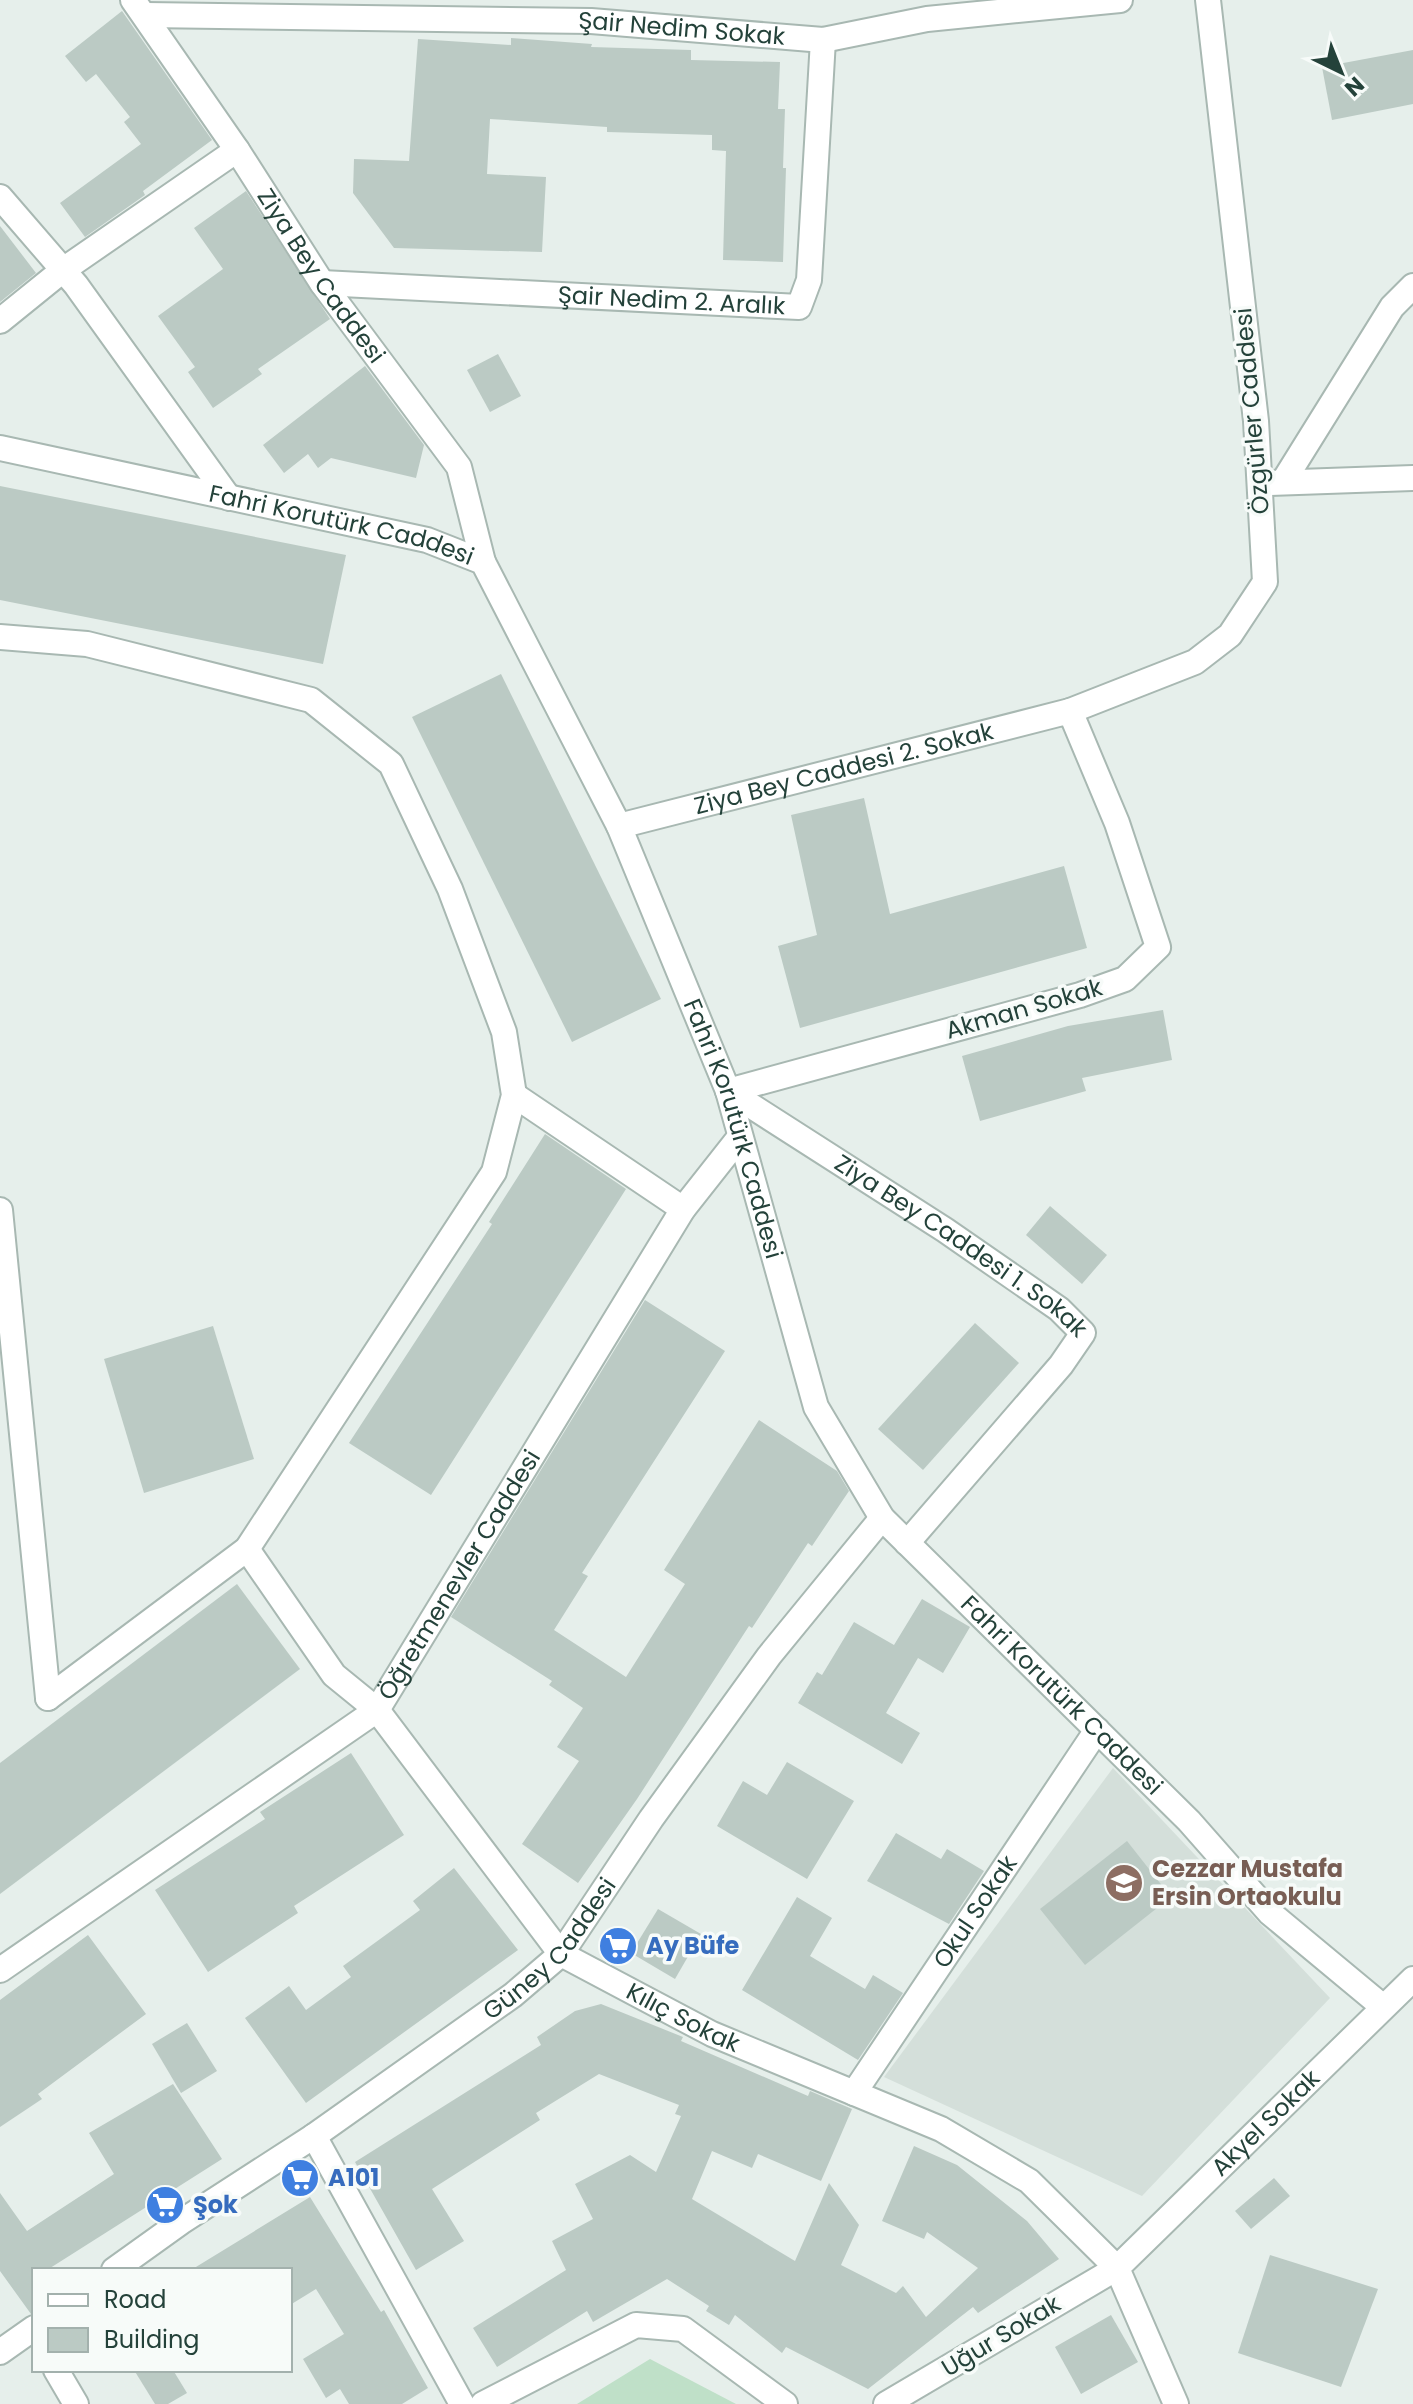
<svg xmlns="http://www.w3.org/2000/svg" width="1413" height="2404" font-family="Poppins,sans-serif">
  <style>
    .built { fill: #d4dfda }
    .green { fill: #bfe0c8 }
    .building { fill: #bbcac4 }
    .lines { fill: none; stroke-linecap: round; stroke-linejoin: round }
    .minor-casing { stroke: #a8b8b2; stroke-width: 28 }
    .tertiary-casing { stroke: #a8b8b2; stroke-width: 28 }
    .minor { stroke: #fff; stroke-width: 24 }
    .tertiary { stroke: #fff; stroke-width: 24 }
    .labels { text-anchor: middle; stroke-width: 7; stroke-linejoin: round; paint-order: stroke }
    .street-label { font-size: 24px; fill: #24423a; stroke: #f7fbf9 }
    .education-label { font-size: 24px; font-weight: bold; fill: #785e54; stroke: #f7fbf9; text-anchor: start }
    .shop-label { font-size: 24px; font-weight: bold; fill: #366cbe; stroke: #f7fbf9; text-anchor: start }
  </style>
  <rect width="100%" height="100%" fill="#e6efeb"/>
  <path class="built" d="M1113 1768 1330 1998 1142 2196 884 2077Z"/>
  <path class="green" d="M650 2359 736 2404H577Z"/>
  <g class="building">
    <path d="M122 11 212 140 143 191 145 195 85 237 60 203 141 144 124 122 130 117 96 74 86 82 65 56Z"/>
    <path d="M511 38 592 44 591 47 691 50V60L780 62 778 109H785L783 168H786L783 262 723 260 726 151 712 150V135L607 132V127L490 119 487 174 546 177 542 252 394 248 353 193 354 159 409 161 418 39 511 45Z"/>
    <path d="M1413 50V104L1332 120 1322 67Z"/>
    <path d="M246 191 330 319 258 369 262 374 213 408 188 372 195 367 158 316 223 269 194 228Z"/>
    <path d="M0 226 36 273 0 302Z"/>
    <path d="M498 354 521 396 490 412 467 370Z"/>
    <path d="M365 366 424 445 416 478 331 458 318 468 308 454 284 473 263 445Z"/>
    <path d="M0 486 346 555 323 664 0 600Z"/>
    <path d="M501 674 661 999 572 1042 412 717Z"/>
    <path d="M864 798 890 914 1064 866 1087 948 800 1028 778 946 817 935 791 815Z"/>
    <path d="M1163 1010 1172 1060 1082 1078 1086 1091 980 1121 962 1056 1068 1026Z"/>
    <path d="M545 1134 626 1189 431 1495 349 1443 492 1224 489 1222Z"/>
    <path d="M1050 1206 1107 1255 1082 1284 1026 1235Z"/>
    <path d="M645 1300 725 1351 582 1573 588 1576 554 1630 626 1677 685 1584 664 1570 759 1420 837 1471 849 1491 812 1546 808 1543 752 1628 749 1626 637 1799 578 1883 522 1844 579 1761 557 1747 583 1708 549 1685 552 1681 451 1617Z"/>
    <path d="M975 1323 1019 1363 923 1470 878 1429Z"/>
    <path d="M213 1326 254 1459 144 1493 104 1359Z"/>
    <path d="M237 1584 300 1669 0 1894V1763Z"/>
    <path d="M922 1599 970 1627 943 1673 918 1658 886 1713 920 1733 902 1764 798 1703 817 1672 822 1675 854 1622 894 1645Z"/>
    <path d="M351 1753 404 1835 294 1906 298 1913 208 1972 155 1890 265 1819 260 1812Z"/>
    <path d="M787 1762 854 1801 807 1879 717 1826 743 1781 767 1795Z"/>
    <path d="M896 1833 941 1859 947 1849 984 1871 949 1924 867 1881Z"/>
    <path d="M1127 1841 1171 1897 1085 1965 1040 1909Z"/>
    <path d="M454 1868 518 1950 306 2103 245 2018 289 1986 306 2010 351 1977 343 1966 420 1910 413 1901Z"/>
    <path d="M797 1897 832 1918 810 1956 865 1989 873 1975 903 1993 858 2060 742 1990Z"/>
    <path d="M658 1909 701 1934 675 1979 631 1953Z"/>
    <path d="M88 1935 146 2014 38 2094 42 2099 0 2127V2000Z"/>
    <path d="M601 2004 683 2037 681 2041 808 2096 810 2091 852 2109 821 2181 758 2154 752 2168 712 2151 692 2199 795 2261 829 2183 859 2225 841 2265 896 2293 903 2286 926 2317 978 2268 927 2232 924 2239 882 2221 914 2146 957 2165 1027 2221 1059 2259 978 2313 973 2307 868 2389 786 2347 782 2353 735 2315 729 2325 706 2311 709 2306 667 2279 593 2322 587 2311 497 2367 473 2328 566 2270 552 2241 593 2219 575 2184 630 2155 656 2172 681 2116 675 2114 679 2105 599 2074 536 2113 540 2120 432 2189 464 2241 416 2270 355 2162 541 2045 537 2037 575 2011Z"/>
    <path d="M187 2023 217 2071 181 2093 152 2044Z"/>
    <path d="M173 2084 222 2159 47 2270H34V2313L31 2314 0 2271V2193L27 2231 114 2174 89 2133Z"/>
    <path d="M1274 2178 1290 2196 1251 2229 1235 2211Z"/>
    <path d="M310 2197 381 2312 384 2310 428 2388 402 2404H349L340 2389 326 2398 303 2359 344 2334 316 2289 290 2305V2270H191Z"/>
    <path d="M1270 2255 1378 2289 1341 2387 1238 2353Z"/>
    <path d="M1111 2315 1138 2362 1081 2394 1055 2347Z"/>
    <path d="M134 2370H173L187 2393 168 2404H155Z"/>
  </g>
  <g class="lines">
    <g class="minor-casing">
      <g id="minor">
        <path id="s1" d="M133 0 237 150 322 283 459 467 483 562"/>
        <path id="s2" d="M146 15 591 21 823 40 927 19 1120 0"/>
        <path d="M0 197 76 285 229 498"/>
        <path id="s3" d="M322 283 799 307 809 280 823 40"/>
        <path d="M0 321 63 270 237 150"/>
        <path id="s4" d="M0 448 427 540 483 562 619 826 728 1091 816 1407 882 1518 1189 1821 1270 1913 1382 2006"/>
        <path d="M1283 482 1392 307 1413 286"/>
        <path d="M1270 483 1413 478"/>
        <path d="M0 637 87 644 311 700 391 764 450 889 504 1032 514 1095 494 1172 247 1549 48 1698"/>
        <path id="s5" d="M619 826 1070 711 1117 823 1158 947 1125 979 1080 995 728 1091"/>
        <path id="s6" d="M728 1091 945 1230 1059 1309 1083 1333 1061 1365 907 1543"/>
        <path d="M514 1095 683 1209"/>
        <path d="M0 1210 48 1698"/>
        <path id="s7" d="M247 1549 334 1675 377 1710 561 1954 712 2034 941 2129 1029 2181 1117 2268 886 2404"/>
        <path id="s8" d="M854 2093 1097 1730"/>
        <path d="M314 2136 462 2404"/>
        <path d="M56 2370 76 2404"/>
        <path d="M483 2404 636 2325 683 2329 785 2404"/>
      </g>
    </g>
    <g class="tertiary-casing">
      <g id="tertiary">
        <path d="M1070 711 1195 662 1230 635 1265 582 1256 421 1208 0"/>
        <path id="s9" d="M0 1970 377 1710 683 1209 739 1138"/>
        <path id="s10" d="M114 2270 181 2222 314 2136 513 1995 561 1954 651 1819 769 1656 882 1518"/>
        <path d="M0 2352 34 2328"/>
        <path id="s11" d="M1176 2404 1117 2268 1413 1979"/>
      </g>
    </g>
    <use href="#minor" class="minor"/>
    <use href="#tertiary" class="tertiary"/>
  </g>
  <defs>
    <g id="school-disc" transform="scale(2)"><circle r="9.5" fill="#8d6e63" stroke="#f7fbf9"/><path d="M0-5L7-2L0 1L-7-2ZM-4 1L0 2.5L4 1V4Q0 6-4 4Z" fill="#fff"/></g>
    <g id="supermarket-disc" transform="scale(2)"><circle r="9.5" fill="#3f7fe0" stroke="#f7fbf9"/><path d="M-6-5.5h2.5l.6 2H6L4.5 2H-2.5L-4.4-4H-6ZM-1.5 3.2a1.3 1.3 0 1 0 .1 0ZM3 3.2a1.3 1.3 0 1 0 .1 0Z" fill="#fff"/></g>
  </defs>
  <g fill-rule="evenodd">
    <use href="#school-disc" x="1124" y="1883"/>
    <use href="#supermarket-disc" x="618" y="1946"/>
    <use href="#supermarket-disc" x="300" y="2178"/>
    <use href="#supermarket-disc" x="165" y="2205"/>
  </g>
  <g class="labels">
    <g class="street-label">
      <text dy="8" stroke="none"><textPath href="#s2" startOffset="536">Şair Nedim Sokak</textPath></text>
      <text dy="8" stroke="none"><textPath href="#s1" startOffset="334">Ziya Bey Caddesi</textPath></text>
      <text dy="8" stroke="none"><textPath href="#s3" startOffset="350">Şair Nedim 2. Aralık</textPath></text>
      <text transform="translate(1252 411) rotate(-95)" y="8">Özgürler Caddesi</text>
      <text dy="8" stroke="none"><textPath href="#s4" startOffset="350">Fahri Korutürk Caddesi</textPath></text>
      <text dy="8" stroke="none"><textPath href="#s5" startOffset="232">Ziya Bey Caddesi 2. Sokak</textPath></text>
      <text transform="translate(1024 1009) rotate(-16)" y="8">Akman Sokak</text>
      <text dy="8" stroke="none"><textPath href="#s4" startOffset="1118">Fahri Korutürk Caddesi</textPath></text>
      <text dy="8" stroke="none"><textPath href="#s6" startOffset="280">Ziya Bey Caddesi 1. Sokak</textPath></text>
      <text dy="8" stroke="none"><textPath href="#s9" startOffset="616">Öğretmenevler Caddesi</textPath></text>
      <text dy="8" stroke="none"><textPath href="#s4" startOffset="1790">Fahri Korutürk Caddesi</textPath></text>
      <text dy="8" stroke="none"><textPath href="#s8" startOffset="218">Okul Sokak</textPath></text>
      <text dy="8" stroke="none"><textPath href="#s10" startOffset="544">Güney Caddesi</textPath></text>
      <text dy="8" stroke="none"><textPath href="#s7" startOffset="652">Kılıç Sokak</textPath></text>
      <text dy="8" stroke="none"><textPath href="#s11" startOffset="356">Akyel Sokak</textPath></text>
      <text transform="translate(1001 2336) rotate(-31)" y="8">Uğur Sokak</text>
    </g>
    <g class="education-label">
      <text x="1152" y="1877">Cezzar Mustafa<tspan x="1152" dy="28">Ersin Ortaokulu</tspan></text>
    </g>
    <g class="shop-label">
      <text x="646" y="1954">Ay Büfe</text>
      <text x="328" y="2186">A101</text>
      <text x="193" y="2213">Şok</text>
    </g>
  </g>
  <rect x="32" y="2268" width="260" height="104" fill="#f7fbf9" stroke="#a3b1ad" stroke-width="2"/>
  <rect x="48" y="2294" width="40" height="12" fill="#ffffff" stroke="#a3b1ad" stroke-width="2"/>
  <text x="104" y="2308" font-size="24" fill="#24423a">Road</text>
  <rect x="48" y="2328" width="40" height="24" fill="#bbcac4" stroke="#a3b1ad" stroke-width="2"/>
  <text x="104" y="2348" font-size="24" fill="#24423a">Building</text>
  <g transform="translate(1341 72) rotate(137)" stroke="#f7fbf9" stroke-width="6" paint-order="stroke">
  <path d="M0-6L14 30L0 20L-14 30Z" fill="#24423a"/>
  <text y="-12" font-size="22" font-weight="bold" text-anchor="middle" fill="#24423a">N</text>
  </g>
</svg>
